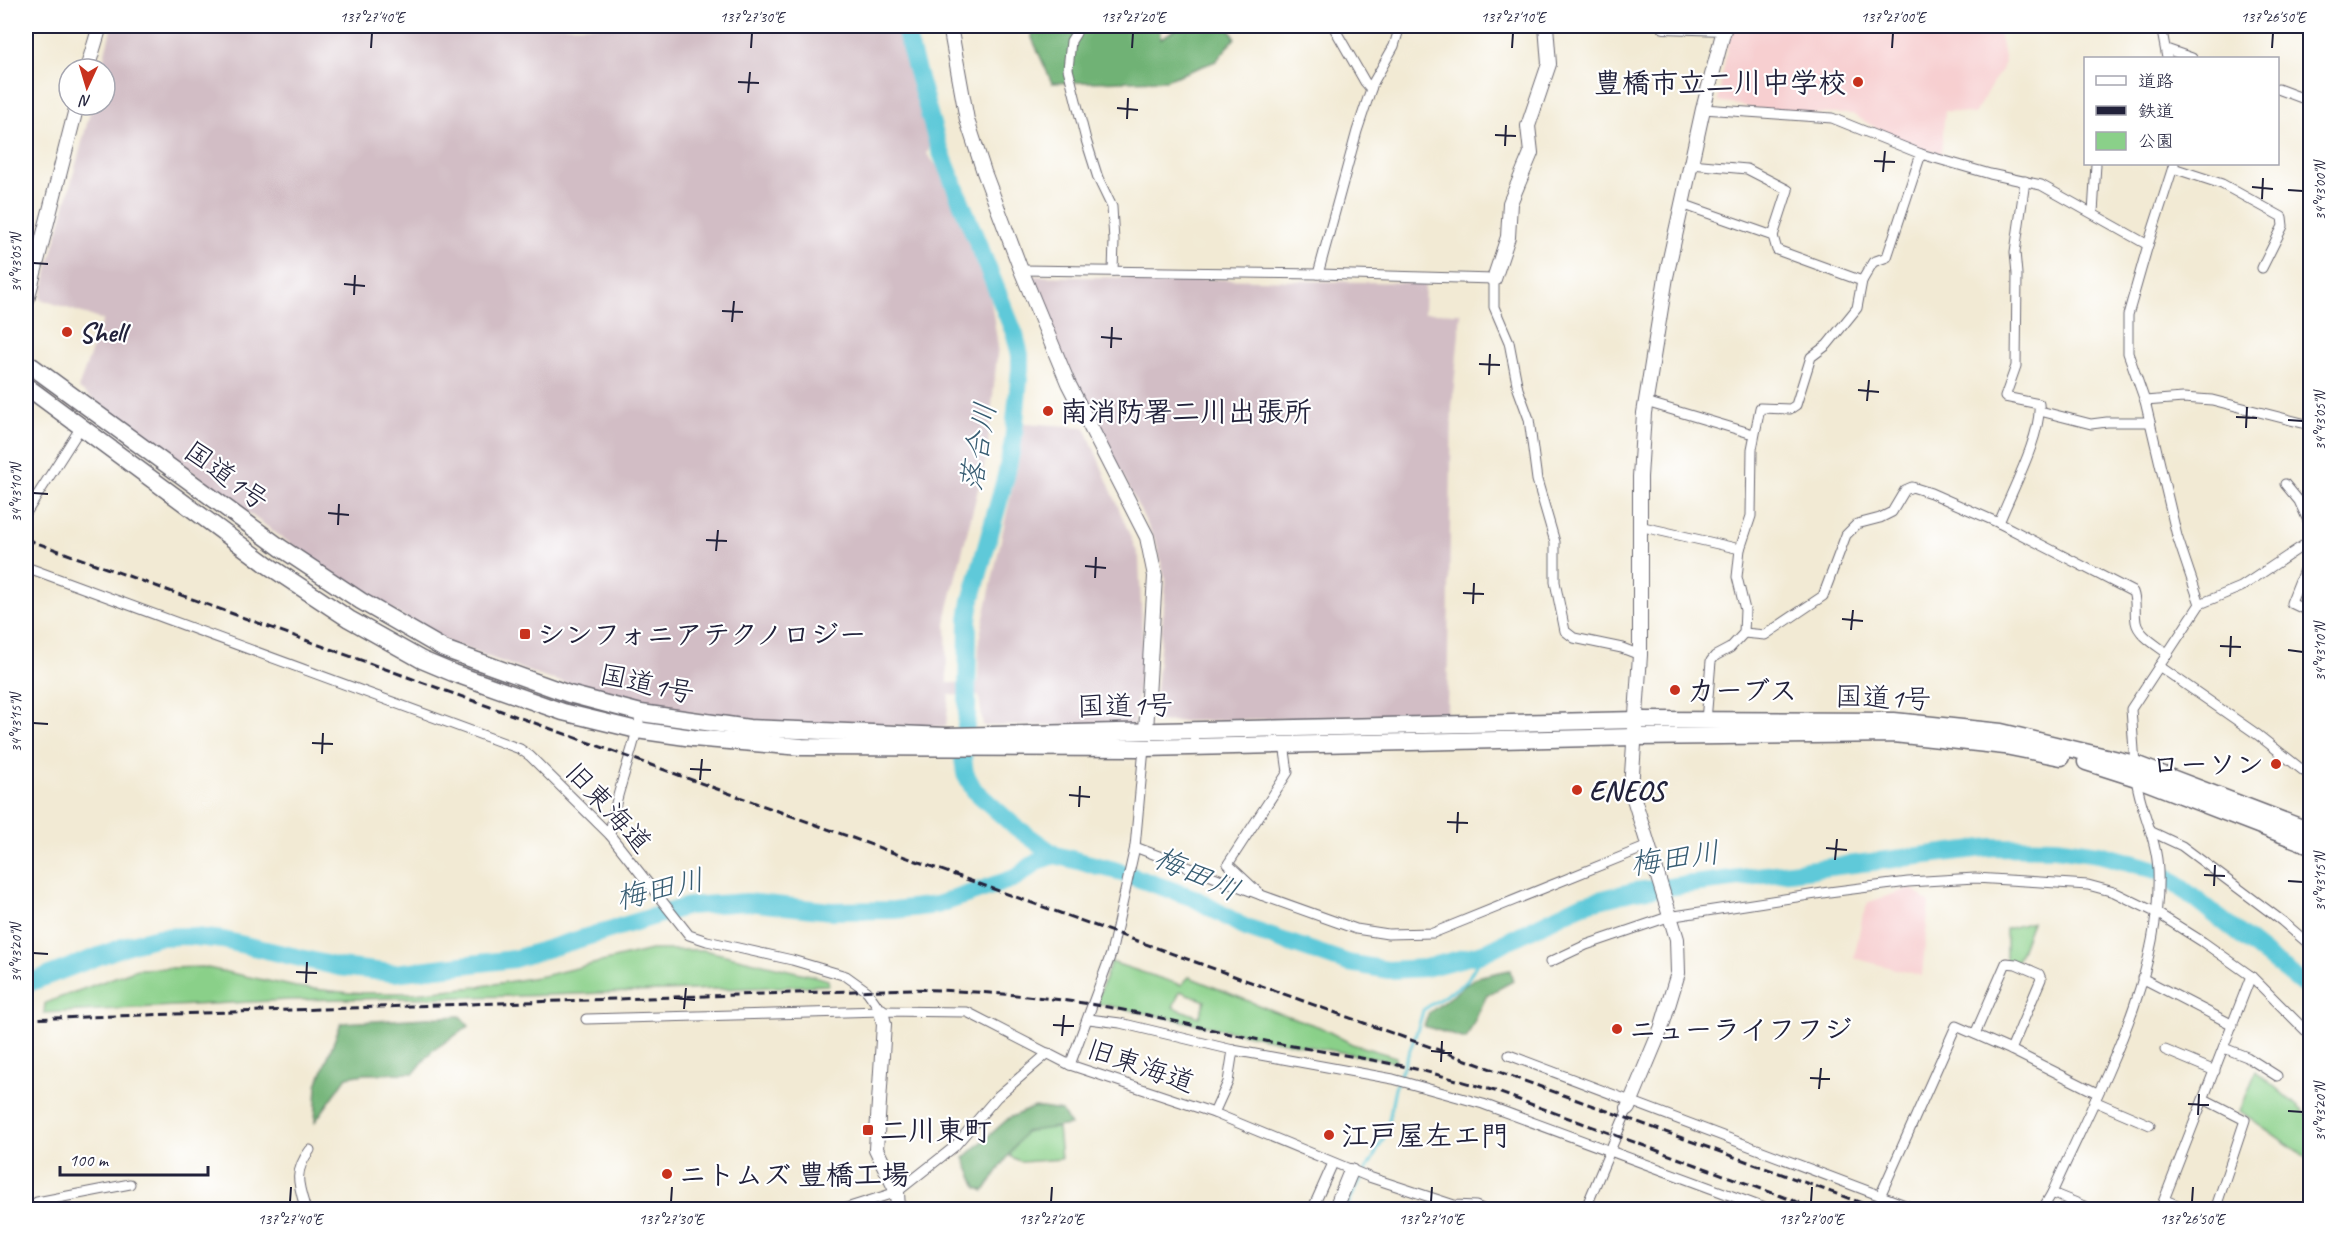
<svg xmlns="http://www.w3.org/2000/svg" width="2336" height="1235" font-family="Caveat,'Klee One',sans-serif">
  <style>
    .built { fill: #f7cfd0 }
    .industrial { fill: #d2bdc5 }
    .green { fill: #8ad089; stroke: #567962; stroke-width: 1.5; fill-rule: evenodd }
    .forest { fill: #6fb275; stroke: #486a58; stroke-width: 1.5 }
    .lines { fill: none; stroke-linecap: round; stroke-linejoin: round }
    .stream { stroke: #5fc9d9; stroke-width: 3 }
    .river { stroke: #5fc9d9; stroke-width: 18 }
    .street-casing { stroke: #6b6871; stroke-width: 11 }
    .secondary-casing { stroke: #6b6871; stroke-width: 16 }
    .highway-casing { stroke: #6b6871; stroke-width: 19 }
    .street { stroke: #fff; stroke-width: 9 }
    .secondary { stroke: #fff; stroke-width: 14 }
    .highway { stroke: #fff; stroke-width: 16 }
    .rail { stroke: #22223b; stroke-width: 3; stroke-dasharray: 9 4.5; stroke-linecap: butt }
    .ticks { fill: none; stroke: #22223b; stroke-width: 2 }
    .poi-dot { fill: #c8321e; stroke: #fff; stroke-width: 2 }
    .labels { text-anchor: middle; stroke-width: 4.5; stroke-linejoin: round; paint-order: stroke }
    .poi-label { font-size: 28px; font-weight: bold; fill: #22223b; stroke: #fff; text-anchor: start }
    .street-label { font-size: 28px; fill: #22223b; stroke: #fff }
    .water-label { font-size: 30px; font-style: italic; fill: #375c72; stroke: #fff }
    .neatline { fill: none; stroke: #22223b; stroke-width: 2 }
    .ticks-label { font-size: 15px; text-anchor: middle; fill: #22223b }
  </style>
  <rect width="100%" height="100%" fill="#fff"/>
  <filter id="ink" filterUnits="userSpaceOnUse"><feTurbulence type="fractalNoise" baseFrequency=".0167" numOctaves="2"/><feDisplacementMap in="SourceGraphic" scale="12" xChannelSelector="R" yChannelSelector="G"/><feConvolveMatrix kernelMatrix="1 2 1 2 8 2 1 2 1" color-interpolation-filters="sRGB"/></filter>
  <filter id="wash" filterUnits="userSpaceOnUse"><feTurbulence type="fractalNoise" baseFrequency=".008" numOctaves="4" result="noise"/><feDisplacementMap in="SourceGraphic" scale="24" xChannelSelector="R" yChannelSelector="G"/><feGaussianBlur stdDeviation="1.35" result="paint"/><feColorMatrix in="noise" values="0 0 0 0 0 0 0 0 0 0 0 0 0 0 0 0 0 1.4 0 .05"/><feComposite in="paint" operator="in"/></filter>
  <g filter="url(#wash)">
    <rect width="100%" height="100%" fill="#f2ead4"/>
    <g class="built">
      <path d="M1731 26H1998L2005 63 1974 114 1945 111 1941 153 1908 147 1852 114 1778 113 1718 101Z"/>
      <path d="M1911 888 1929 903 1922 976 1854 958 1863 914 1869 902Z"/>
    </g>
    <g class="industrial">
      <path d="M112 26H905L931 142 927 154 945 176 990 295 998 346 987 454 946 616 947 683H978L979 640 1021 449 1024 423 1085 427 1139 557 1143 653 1134 725 983 726 979 696 949 695 946 727 783 724 713 717 655 706 546 678 445 641 337 578 78 388 103 320 40 299 92 105H105V69H101Z"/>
      <path d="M1028 276 1425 283 1424 313H1461L1452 407 1447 715 1153 722 1166 583 1156 542 1044 319Z"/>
    </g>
    <g class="green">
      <path d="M2032 922 2016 964 2006 963V929Z"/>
      <path d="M651 950H704L818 977 828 980 829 985 519 996 289 1000 44 1013 45 1003 137 969 203 967 296 987 350 993H413L476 987 543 976Z"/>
      <path d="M1111 962 1181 985 1189 977 1273 1011 1320 1027 1352 1044 1396 1057V1062L1284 1042 1096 1003ZM1180 991 1205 1001 1199 1017 1173 1007Z"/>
      <path d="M2256 1071 2310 1117V1160L2240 1111Z"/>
      <path d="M1058 1128 1061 1159 1022 1162 1011 1157 1007 1141 1015 1130Z"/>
    </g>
    <g class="forest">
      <path d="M1033 26H1160V39L1181 26H1228L1235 38 1216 61 1166 80 1052 83 1032 38Z"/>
      <path d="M1510 970 1513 981 1487 995 1466 1039 1424 1026 1429 1013 1476 977Z"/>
      <path d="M460 1016 469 1026 432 1051 414 1073 365 1074 347 1077 315 1122 317 1085 341 1023Z"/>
      <path d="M1035 1107 1062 1111 1070 1125 1025 1132 984 1191 977 1188 964 1158 1009 1118Z"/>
    </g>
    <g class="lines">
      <path class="stream" d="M1346 1210C1355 1185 1372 1163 1383 1139 1392 1121 1390 1104 1396 1085 1405 1060 1417 1037 1423 1010L1466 982 1483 953"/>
      <g class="river">
        <path d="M904 26 938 145 1015 335 1020 355V369L1013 442 1006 476 971 601 968 620 967 715 963 758 965 773 974 790 1013 825 1055 855"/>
        <path d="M26 984 128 945 158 937 187 936 223 940 339 967 394 973 514 959 688 906 747 902 831 911 894 910 937 905 1015 878 1038 861 1055 855 1114 870 1194 898 1246 928 1348 963 1388 970 1425 968 1483 953 1583 904 1635 891 1992 847 2055 848 2099 854 2160 871 2310 990"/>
      </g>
    </g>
  </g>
  <g filter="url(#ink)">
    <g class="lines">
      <g class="street-casing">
        <g id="street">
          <path d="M1078 26 1076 33 1071 41 1068 69 1086 140 1098 178 1112 207 1114 241 1113 271"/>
          <path d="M1333 26 1365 82 1371 89"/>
          <path d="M2161 26 2167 58"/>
          <path d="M2166 49 2192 58"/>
          <path d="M2278 89 2310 101"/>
          <path d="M1703 109 1832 118 1921 154 1990 174 2041 185 2148 245"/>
          <path d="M1691 164 1747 169 1788 190 1773 236"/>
          <path d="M2173 168 2222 184 2282 217 2283 226 2262 268"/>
          <path d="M1682 204 1773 236 1777 250 1862 281"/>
          <path d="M2093 213 2096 164"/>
          <path d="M1021 270 1318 274 1494 279V307L1509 342 1518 389 1529 419 1537 480 1555 542V582L1565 631 1574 638 1622 648 1640 655"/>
          <path d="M1318 274 1357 131 1373 83 1394 46 1400 26"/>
          <path d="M2145 401 2183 398 2212 400 2310 425"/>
          <path d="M1646 402 1753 434"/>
          <path d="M2040 411 2091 424 2107 422H2150"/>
          <path d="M2285 484 2299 501 2310 525"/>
          <path d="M26 513 81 427"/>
          <path d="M1999 523C2011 492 2042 435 2039 404L2005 397 2016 366 2017 274 2015 252 2025 181"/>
          <path d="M1639 526 1740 549"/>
          <path d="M2306 565 2291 603 2310 612"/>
          <path d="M26 567 520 749 530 756 610 835 689 935 707 941 792 960 846 976 867 991 881 1011"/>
          <path d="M2200 604 2241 587 2310 541"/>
          <path d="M1744 633 1765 635 1823 596 1846 535 1857 524 1880 518 1892 512 1905 490 1912 487 1931 493 1999 523 2133 592C2137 603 2134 611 2136 622 2138 635 2158 646 2168 654"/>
          <path d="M2159 666 2258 735 2310 776"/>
          <path d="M1706 721 1711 661 1715 656 1730 648 1744 633 1745 610 1737 577 1740 549 1751 516 1752 449 1760 408 1790 409 1796 405 1811 357 1827 345 1857 308 1862 281 1873 262 1887 257 1921 154"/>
          <path d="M1144 748 1135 847 1261 895 1228 864 1288 772 1284 744"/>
          <path d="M2135 764 2131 709 2200 604 2177 536 2145 401 2128 353V315L2148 245 2174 164"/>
          <path d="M2152 832 2182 846 2282 921 2310 945"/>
          <path d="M610 835C615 793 633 754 641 713"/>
          <path d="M1261 895 1356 929 1388 934 1433 933 1648 846"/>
          <path d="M1550 962 1586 945 1668 917 1829 892 1908 882 1975 878 2088 885 2114 892 2157 913 2203 942 2251 976 2310 1035"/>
          <path d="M2142 978 2233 1025"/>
          <path d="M586 1019 881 1011 967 1012 1070 1065 1214 1113 1369 1177 1454 1205 1476 1206 1485 1210"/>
          <path d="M1089 1019 1120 1023 1233 1050 1393 1079 1483 1104 1770 1210"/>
          <path d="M1975 1034 2006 963 2016 964 2039 974 2041 979 2011 1050"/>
          <path d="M2224 1048 2247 1057 2277 1076"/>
          <path d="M2165 1050 2215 1071"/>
          <path d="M1509 1055 1918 1210"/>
          <path d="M1070 1065 1111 954 1135 847"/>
          <path d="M2204 1099 2245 1120 2215 1210"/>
          <path d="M2094 1101 2150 1125"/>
          <path d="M1214 1113 1228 1082 1233 1050"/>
          <path d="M2052 1193 2094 1210"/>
          <path d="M1881 1194 1956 1026 2011 1050 2097 1093"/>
          <path d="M2165 1200 2190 1210"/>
          <path d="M36 1210 37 1202 130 1184"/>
          <path d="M306 1210C298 1184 293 1172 310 1150"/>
          <path d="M840 1210 897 1192 954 1147 997 1097 1048 1053"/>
          <path d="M1312 1210 1333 1163"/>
          <path d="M1585 1210 1628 1108"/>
          <path d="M2042 1210 2052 1193C2096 1094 2162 981 2158 871 2157 838 2140 810 2136 778"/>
          <path d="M2160 1210 2251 976"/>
          <path d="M2307 1210 2310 1203"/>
        </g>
      </g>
      <g class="secondary-casing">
        <g id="secondary">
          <path d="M950 26 967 120 984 172 1021 270 1068 383 1147 537 1155 576 1146 731"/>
          <path d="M1664 26 1724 28"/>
          <path d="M87 69 100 26"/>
          <path d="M1494 279 1508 237 1510 203 1531 153 1528 126 1549 64 1546 26"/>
          <path d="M26 304 77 105"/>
          <path d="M881 1011 884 1024 876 1149 897 1192 898 1210"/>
          <path d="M1628 1108 1661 1029 1678 973 1677 939 1631 789 1640 655V477L1644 413 1666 277 1703 109 1725 26"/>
          <path d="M1335 1210 1351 1171"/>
        </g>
      </g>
      <g class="highway-casing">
        <g id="highway">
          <path d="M26 362 281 548 361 601 444 649 569 694 641 713 749 728 947 736 1637 720 1894 721 2001 732 2135 764 2310 831"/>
          <path d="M26 386 269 566 349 619 422 660 453 673 563 712 637 730 693 738 802 747 1144 748 1635 737 1894 734 2005 746 2061 757"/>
          <path d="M2086 762 2136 778 2310 845"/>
        </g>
      </g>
      <use href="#street" class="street"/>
      <use href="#secondary" class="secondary"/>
      <use href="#highway" class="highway"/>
      <g class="rail">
        <path d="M26 539 1881 1210"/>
        <path d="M26 1019 912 989C967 991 1021 994 1076 1002 1135 1010 1192 1026 1250 1038 1299 1048 1349 1055 1398 1065 1431 1072 1463 1082 1495 1091L1819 1210"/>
      </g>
    </g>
  </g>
  <path class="ticks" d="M371 48 372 33M751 48 752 33M1132 48 1133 33M1512 48 1513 33M1892 48 1893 33M2272 48 2273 33M738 82 759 83M748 93 750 72M1117 108 1138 110M1127 119 1128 98M1495 135 1516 136M1505 146 1506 125M1874 161 1895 162M1883 172 1885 151M2252 187 2273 189M2288 190 2303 191M2262 199 2263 178M33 263 48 264M344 284 365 286M354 295 355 275M722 311 743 312M732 322 734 301M1101 337 1122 339M1111 348 1112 327M1479 364 1500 365M1489 375 1490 354M1858 390 1879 392M1867 401 1869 380M2236 417 2257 418M2288 420 2303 421M2246 428 2247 407M33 493 48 494M328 513 349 515M338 525 339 504M706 540 727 541M716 551 718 530M1085 566 1106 568M1095 578 1096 557M1463 593 1484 594M1473 604 1474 583M1842 619 1863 621M1851 630 1853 610M2220 646 2241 647M2288 650 2303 652M2230 657 2231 636M33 723 48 724M312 743 333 744M322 754 323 733M690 769 711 770M700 780 702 759M1069 795 1090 797M1079 807 1080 786M1447 822 1468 823M1457 833 1458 812M1826 848 1847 850M1835 860 1837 839M2204 875 2225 876M2288 881 2303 882M2214 886 2215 865M33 953 48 954M296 972 317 973M306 983 307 962M674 998 695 1000M684 1009 686 988M1053 1025 1074 1026M1062 1036 1064 1015M1431 1051 1452 1053M1441 1062 1442 1041M1810 1078 1830 1079M1819 1089 1821 1068M2188 1104 2209 1105M2288 1111 2303 1112M2198 1115 2199 1094M290 1202 291 1187M671 1202 672 1187M1051 1202 1052 1187M1431 1202 1432 1187M1811 1202 1812 1187M2192 1202 2193 1187"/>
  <g class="poi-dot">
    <circle cx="1858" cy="82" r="6"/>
    <circle cx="67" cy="332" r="6"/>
    <circle cx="1048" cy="411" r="6"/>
    <rect x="519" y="628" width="12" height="12" rx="3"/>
    <circle cx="1675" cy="690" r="6"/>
    <circle cx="2276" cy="764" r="6"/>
    <circle cx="1577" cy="790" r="6"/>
    <circle cx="1617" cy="1029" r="6"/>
    <rect x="862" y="1124" width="12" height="12" rx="3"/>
    <circle cx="1329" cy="1135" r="6"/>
    <circle cx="667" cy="1174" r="6"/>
  </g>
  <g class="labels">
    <g class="poi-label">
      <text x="1846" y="92" text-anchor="end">豊橋市立二川中学校</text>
      <text x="79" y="342">Shell</text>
      <text x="1060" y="421">南消防署二川出張所</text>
      <text x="537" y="644">シンフォニアテクノロジー</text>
      <text x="1687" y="700">カーブス</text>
      <text x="2264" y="774" text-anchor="end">ローソン</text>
      <text x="1589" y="800">ENEOS</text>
      <text x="1629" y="1039">ニューライフフジ</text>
      <text x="880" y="1140">二川東町</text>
      <text x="1341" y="1145">江戸屋左エ門</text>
      <text x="679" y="1184">ニトムズ 豊橋工場</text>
    </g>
    <g class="street-label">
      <text transform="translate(227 475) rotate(36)" y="10">国道1号</text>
      <text transform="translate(647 683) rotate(12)" y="10">国道1号</text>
      <text transform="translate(1883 697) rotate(2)" y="10">国道1号</text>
      <text transform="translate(1125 705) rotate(-1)" y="10">国道1号</text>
      <text transform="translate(609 807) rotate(47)" y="10">旧東海道</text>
      <text transform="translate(1141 1065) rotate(19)" y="10">旧東海道</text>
    </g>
    <g class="water-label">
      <text transform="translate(978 447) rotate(-80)" y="10">落合川</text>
      <text transform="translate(1675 858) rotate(-8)" y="10">梅田川</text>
      <text transform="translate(1197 874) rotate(24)" y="10">梅田川</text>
      <text transform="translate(660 889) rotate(-13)" y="10">梅田川</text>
    </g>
  </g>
  <rect width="2336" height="1235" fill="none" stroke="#fff" stroke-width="66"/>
  <rect x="2084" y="57" width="195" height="108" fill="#ffffff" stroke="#a7a7b1" stroke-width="1.5"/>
  <rect x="2096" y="76" width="30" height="9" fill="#ffffff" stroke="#a7a7b1" stroke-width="1.5"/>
  <text x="2138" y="87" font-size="18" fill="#22223b">道路</text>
  <rect x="2096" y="106" width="30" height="9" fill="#22223b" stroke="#a7a7b1" stroke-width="1.5"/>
  <text x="2138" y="117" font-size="18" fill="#22223b">鉄道</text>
  <rect x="2096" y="132" width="30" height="18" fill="#8ad089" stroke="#a7a7b1" stroke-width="1.5"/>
  <text x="2138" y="147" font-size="18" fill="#22223b">公園</text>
  <g transform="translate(87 87) rotate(184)"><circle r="28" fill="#ffffff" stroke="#a7a7b1" stroke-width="1.5"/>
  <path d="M0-4.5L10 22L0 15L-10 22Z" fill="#c8321e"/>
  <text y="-9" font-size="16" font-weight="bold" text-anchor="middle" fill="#22223b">N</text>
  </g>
  <path d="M60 1166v9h148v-9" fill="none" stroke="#22223b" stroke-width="3"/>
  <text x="69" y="1166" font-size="18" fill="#22223b" stroke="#ffffff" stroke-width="4.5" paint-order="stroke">100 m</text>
  <rect x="33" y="33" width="2270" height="1169" class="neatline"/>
  <g class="ticks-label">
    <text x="372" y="22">137°27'40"E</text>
    <text x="752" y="22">137°27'30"E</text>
    <text x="1133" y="22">137°27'20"E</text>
    <text x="1513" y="22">137°27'10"E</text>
    <text x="1893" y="22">137°27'00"E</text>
    <text x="2273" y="22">137°26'50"E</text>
    <text transform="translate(2320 191) rotate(-90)" y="5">34°43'00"N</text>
    <text transform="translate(16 263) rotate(-90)" y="5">34°43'05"N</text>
    <text transform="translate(2320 421) rotate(-90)" y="5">34°43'05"N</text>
    <text transform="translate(16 493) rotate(-90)" y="5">34°43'10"N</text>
    <text transform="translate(2320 652) rotate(-90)" y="5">34°43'10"N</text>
    <text transform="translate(16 723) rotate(-90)" y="5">34°43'15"N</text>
    <text transform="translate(2320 882) rotate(-90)" y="5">34°43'15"N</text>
    <text transform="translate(16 953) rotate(-90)" y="5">34°43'20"N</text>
    <text transform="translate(2320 1112) rotate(-90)" y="5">34°43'20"N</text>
    <text x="290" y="1224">137°27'40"E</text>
    <text x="671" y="1224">137°27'30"E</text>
    <text x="1051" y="1224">137°27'20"E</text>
    <text x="1431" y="1224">137°27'10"E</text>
    <text x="1811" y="1224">137°27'00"E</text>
    <text x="2192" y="1224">137°26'50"E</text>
  </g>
</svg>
